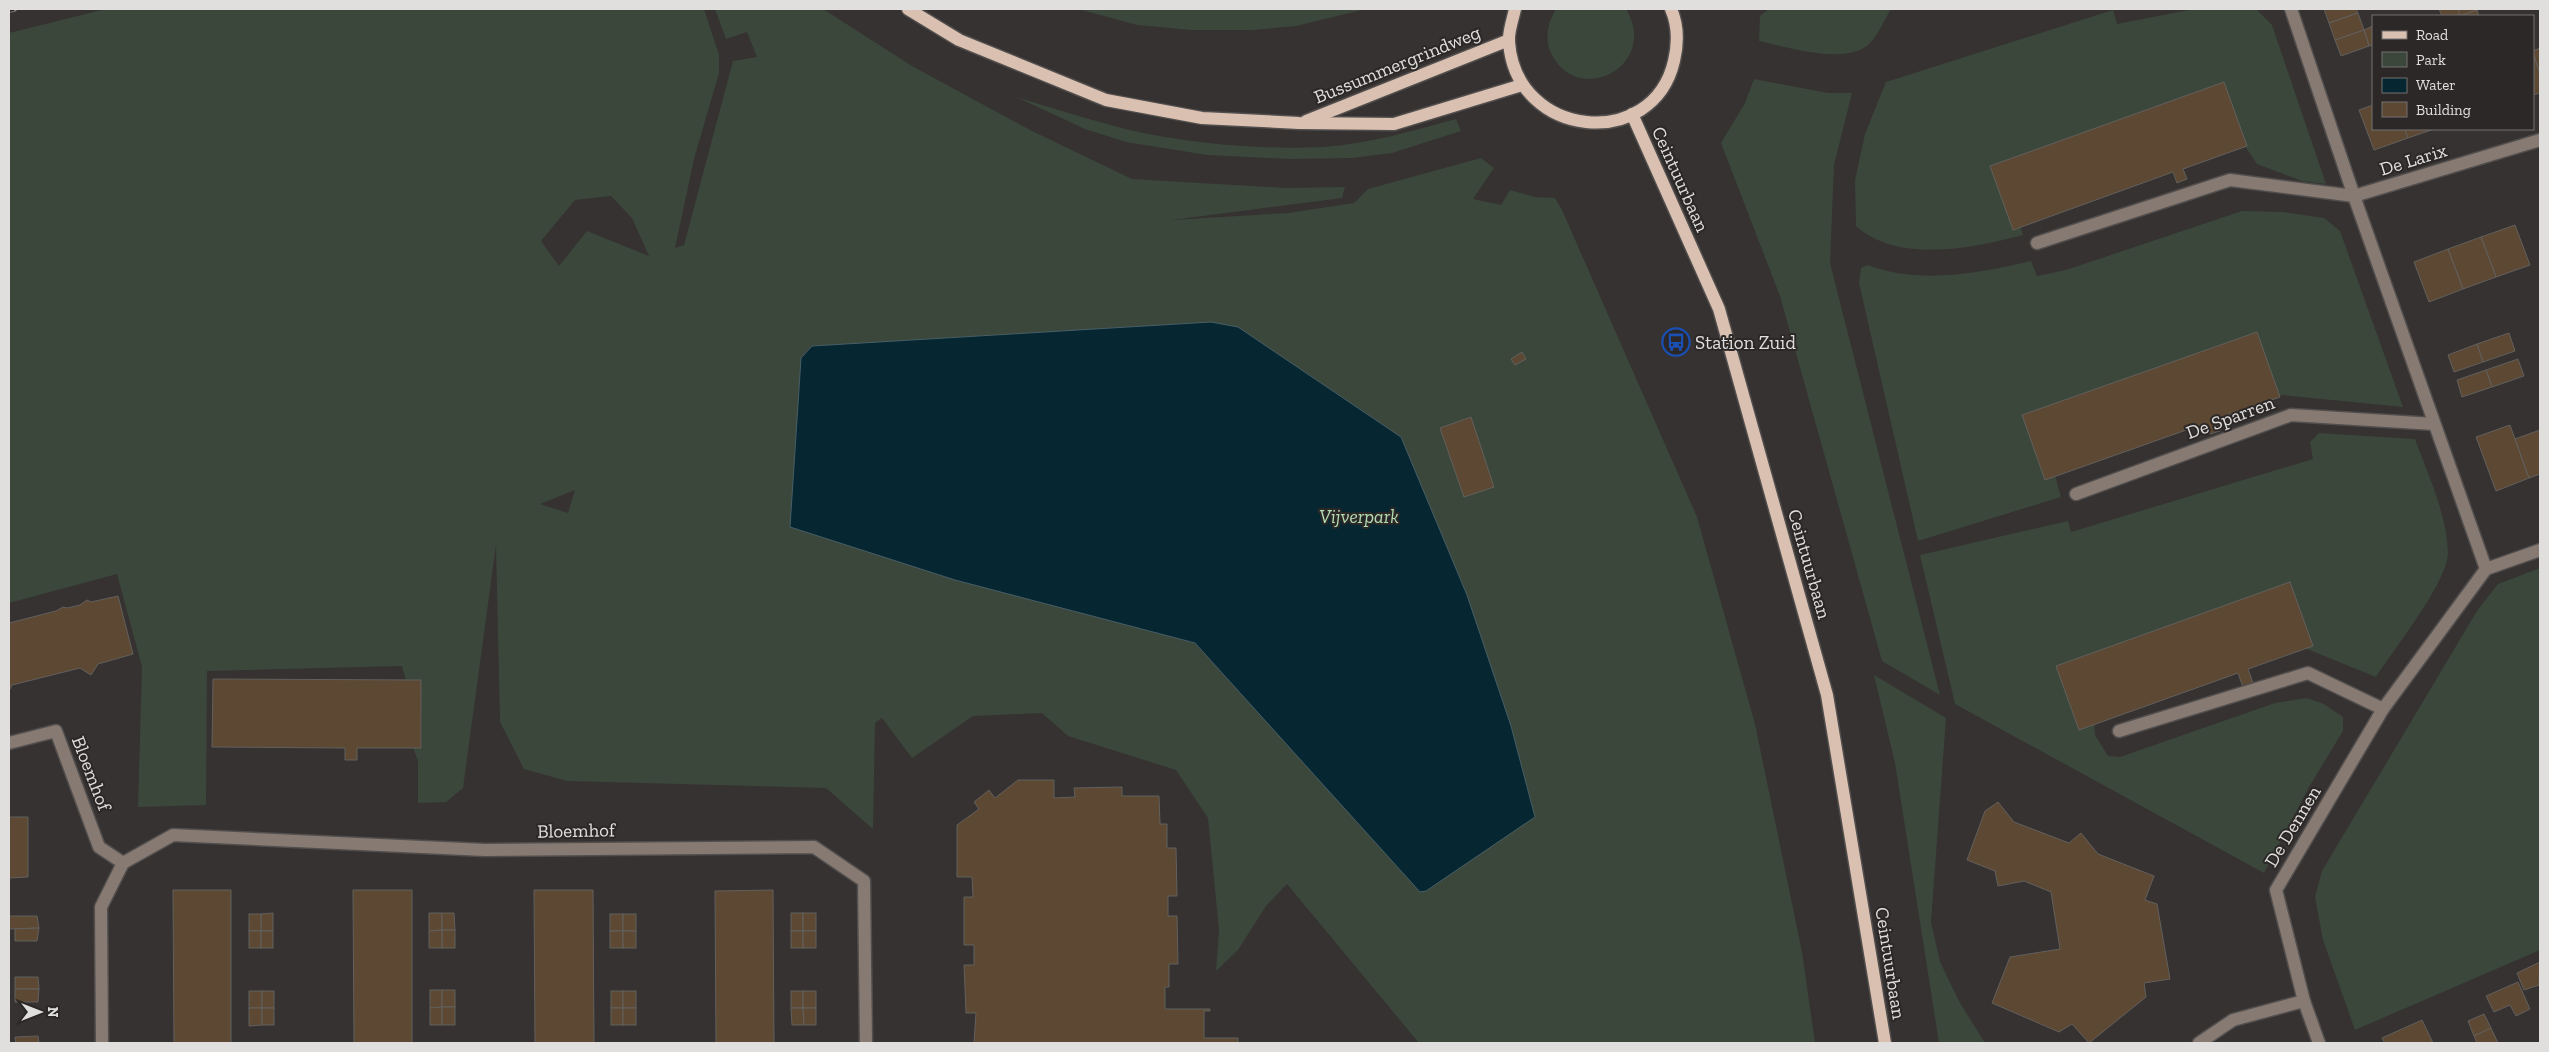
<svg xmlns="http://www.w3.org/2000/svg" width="2549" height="1052" font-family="'Zilla Slab',serif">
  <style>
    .green { fill: #3b473b; fill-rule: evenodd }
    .water { fill: #062732; stroke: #485e66 }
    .building { fill: #5d4834; stroke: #62605d }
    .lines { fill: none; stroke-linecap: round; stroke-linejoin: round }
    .minor-casing { stroke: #514e4d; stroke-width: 15 }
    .major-casing { stroke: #514e4d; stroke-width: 15 }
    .minor { stroke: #867a72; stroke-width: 12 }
    .major { stroke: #d9c0b0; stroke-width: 12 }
    .rail-casing { stroke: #8c8988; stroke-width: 5.5 }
    .rail { stroke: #2b2827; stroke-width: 4; stroke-dasharray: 11; stroke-linecap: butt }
    .labels { text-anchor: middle; stroke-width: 4; stroke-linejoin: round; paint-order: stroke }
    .street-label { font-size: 19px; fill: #e1dfde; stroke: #2b2827 }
    .poi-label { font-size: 19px; fill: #e1dfde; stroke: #2b2827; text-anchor: start }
    .park-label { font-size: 19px; font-style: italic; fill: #b4dcb2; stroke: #2b2827 }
  </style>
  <rect width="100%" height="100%" fill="#353231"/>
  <g class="green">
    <path d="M106 9H704L719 55V73L694 159 675 248 684 245 733 61 757 57 747 32 726 39 715 9H823L912 66 1030 130 1132 179 1286 188 1345 187 1342 198 1172 220 1288 213 1354 203 1368 189 1481 158 1494 168 1473 199 1501 205 1510 190 1535 197 1555 198 1562 210 1697 517 1755 724 1802 952 1815 1043H1419L1287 884 1266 906 1238 950 1216 971 1219 930 1208 818 1176 770 1068 736 1042 713 973 716 912 758 882 718 875 723 873 829 826 788 567 781 524 769 500 722 496 545 463 788 446 802 418 803V761L412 745H422L421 681H406L402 666 207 671 206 805 138 807 142 667 117 574 9 603V33ZM611 196 632 218 649 256 587 231 559 266 541 241 575 200ZM575 490 568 513 540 504Z"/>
    <path d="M1078 9H1366L1296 26 1252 30H1191L1137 25Z"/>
    <path d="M1556 9H1626C1660 65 1578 109 1551 53 1544 38 1548 22 1556 9Z"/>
    <path d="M1769 9H1891C1885 19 1879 33 1871 42 1849 67 1787 47 1759 41L1760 16Z"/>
    <path d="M2194 9H2256L2272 25 2326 184 2302 181 2257 164 2243 143 2017 216 2023 235C1973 248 1898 264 1856 226L1855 180 1865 134 1886 82 2113 10 2117 24Z"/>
    <path d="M1754 79 1828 93H1852L1834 165 1830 263 1940 695 1882 661 1780 296 1721 143 1745 103Z"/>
    <path d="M1016 97C1050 107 1084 118 1118 127 1179 143 1260 150 1322 147 1368 144 1412 131 1456 119L1461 131 1392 153 1352 158 1290 159 1207 155 1126 142 1085 129Z"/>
    <path d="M2242 211 2283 212 2324 218 2340 231 2403 407 2282 395 2055 476 2061 497 1918 541 1859 283 1861 268 1868 265C1920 285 1979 273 2031 261L2037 276 2066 270Z"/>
    <path d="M2319 433 2415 439C2428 475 2447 514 2448 553 2448 581 2393 651 2376 677L2302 647 2094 718 2095 735 2108 756 2120 757 2275 703 2307 698 2324 704 2343 717V731L2309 787 2264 873 1955 704 1920 555 2068 521 2071 532 2313 459 2310 442Z"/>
    <path d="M2540 568V950L2355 1030 2323 940 2315 897 2322 871 2477 611 2498 584Z"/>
    <path d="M1874 675 1946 718 1931 922 1940 962 1960 1003 1985 1043H1939L1895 763Z"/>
  </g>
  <path class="water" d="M1211 322 1238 327 1401 437 1467 595 1511 726 1535 817 1426 891 1420 892 1195 643 955 580 790 527 801 358 812 346Z"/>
  <g class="building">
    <path d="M2324 9H2356L2358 13 2329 23Z"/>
    <path d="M2439 9H2458L2460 16H2442Z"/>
    <path d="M2458 9H2476L2477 10 2460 16Z"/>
    <path d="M2477 10 2479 16H2460Z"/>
    <path d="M2358 13 2364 30 2335 40 2329 23Z"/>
    <path d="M2373 26V45L2369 46 2364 30Z"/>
    <path d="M2364 30 2369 46 2341 56 2335 40Z"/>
    <path d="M2540 48V74L2533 53V51Z"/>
    <path d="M2533 53 2540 74V93L2533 95Z"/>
    <path d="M2224 82 2247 146 2183 169 2187 179 2177 183 2173 172 2013 230 1990 166Z"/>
    <path d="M2373 105V129H2405L2408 138 2374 150 2359 110Z"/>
    <path d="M2405 129H2434L2408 138Z"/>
    <path d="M2515 225 2530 265 2496 277 2481 237Z"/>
    <path d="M2481 237 2496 277 2463 289 2448 249Z"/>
    <path d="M2448 249 2463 289 2429 302 2414 262Z"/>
    <path d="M2257 332 2280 397 2216 419 2220 431 2210 434 2206 423 2045 480 2022 415Z"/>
    <path d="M2509 333 2515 351 2483 362 2477 344Z"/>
    <path d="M2477 344 2483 362 2454 372 2448 355Z"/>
    <path d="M1522 352 1526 359 1515 365 1511 359Z"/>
    <path d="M2518 359 2524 376 2492 387 2486 370Z"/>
    <path d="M2486 370 2492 387 2462 397 2457 380Z"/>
    <path d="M1471 417 1494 487 1464 497 1440 428Z"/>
    <path d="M2510 425 2529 478 2496 491 2476 437Z"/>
    <path d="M2540 430V474L2529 478 2515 439Z"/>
    <path d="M2290 582 2313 646 2248 669 2253 683 2243 687 2238 673 2079 730 2056 666Z"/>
    <path d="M118 596 133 654 98 664 91 675 80 668 12 685 9 691V623L56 611 63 607 67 608 80 605 87 600 91 602Z"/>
    <path d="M213 679 421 680V748H357V760H345V748L212 747Z"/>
    <path d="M1018 780H1054V798L1075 797 1074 788 1122 787V796H1159L1160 824H1167V848H1176L1177 896H1168V916H1177L1178 964H1169V987H1165V1009H1210V1011H1204V1038H1238V1043H974L976 1013H966L964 965H974V945H964V897H973L972 877H957V825L979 809 974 802 989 790 995 798Z"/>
    <path d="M1998 802 2014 822 2069 843 2081 833 2098 854 2154 876 2145 900 2157 904 2170 979 2144 983 2146 997 2089 1043 2072 1024 2059 1032 1992 1003 2010 957 2060 949 2051 892 2024 881 1998 886 1995 871 1967 860 1985 811Z"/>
    <path d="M9 817H28V877L9 878Z"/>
    <path d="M173 890H231V1043H174Z"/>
    <path d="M353 890H412V1043H354Z"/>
    <path d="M534 890H593L594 1043H535Z"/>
    <path d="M773 890 774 1043H716L715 891Z"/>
    <path d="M273 913V931H261V914Z"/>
    <path d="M429 913H442V930L429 931Z"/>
    <path d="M442 913H454L455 930H442Z"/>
    <rect x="791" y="913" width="12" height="18"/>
    <rect x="803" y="913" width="13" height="18"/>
    <rect x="249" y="914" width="12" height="17"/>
    <rect x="610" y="914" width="13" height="17"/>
    <rect x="623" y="914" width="13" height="17"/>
    <path d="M9 916H37L39 928 9 929Z"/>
    <path d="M39 928 37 941H15V929Z"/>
    <rect x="442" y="930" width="13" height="18"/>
    <path d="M442 930V948H429V931Z"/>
    <rect x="249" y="931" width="12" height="17"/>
    <rect x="261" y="931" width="12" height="17"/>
    <rect x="610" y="931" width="13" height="17"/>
    <rect x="623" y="931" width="13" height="17"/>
    <rect x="791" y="931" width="12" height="17"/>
    <rect x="803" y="931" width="13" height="17"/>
    <path d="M2540 962 2539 985 2524 990 2517 973Z"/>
    <path d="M15 977H38L39 989H15Z"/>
    <path d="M2518 982 2530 1009 2516 1016 2510 1005 2494 1012 2486 996Z"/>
    <path d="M15 989H39L38 1002H15Z"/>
    <path d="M430 990H442V1007L430 1008Z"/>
    <rect x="442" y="990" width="13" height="17"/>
    <rect x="249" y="991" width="13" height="17"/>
    <rect x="262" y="991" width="12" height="17"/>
    <rect x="611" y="991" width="12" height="17"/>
    <rect x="623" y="991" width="13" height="17"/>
    <rect x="791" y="991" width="12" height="17"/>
    <rect x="803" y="991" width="13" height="17"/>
    <path d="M442 1007V1025H430V1008Z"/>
    <rect x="442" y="1007" width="13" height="18"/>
    <path d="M249 1008H262V1025L249 1026Z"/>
    <rect x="262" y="1008" width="12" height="17"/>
    <rect x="611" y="1008" width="12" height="17"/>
    <rect x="623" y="1008" width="13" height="17"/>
    <path d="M791 1008H803L804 1025H792Z"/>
    <path d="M803 1008H816V1025H804Z"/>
    <path d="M2484 1014 2491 1028 2474 1036 2468 1021Z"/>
    <path d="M2422 1020 2433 1043H2385L2382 1038Z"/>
    <path d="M2491 1028 2498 1043H2477L2474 1036Z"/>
    <path d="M38 1036 39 1043H16L15 1037Z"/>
  </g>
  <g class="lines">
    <g class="minor-casing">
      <g id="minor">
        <path d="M2291 9 2354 196 2486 569"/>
        <path d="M2037 243 2230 180 2354 196 2540 140"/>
        <path d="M2076 494 2291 415 2434 424"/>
        <path d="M2119 731 2308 673 2383 709"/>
        <path d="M9 743 56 731 99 847 123 863"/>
        <path d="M102 1043 101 907 123 863 173 835 485 850 814 847 864 881 866 1043"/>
        <path d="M2199 1043 2233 1020 2304 1001"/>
        <path d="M2319 1043 2304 1001 2276 890 2383 709 2486 569 2540 550"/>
      </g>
    </g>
    <g class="major-casing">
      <g id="major">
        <path d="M908 9 959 40 1106 100 1202 118 1299 123 1394 124 1522 85"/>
        <path d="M1515 9C1513 19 1508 32 1509 42 1516 139 1653 152 1674 61 1678 44 1678 25 1671 9"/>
        <path d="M1632 114 1719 309 1827 695 1885 1043"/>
        <path d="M1306 121 1509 40"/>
      </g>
    </g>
    <use href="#minor" class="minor"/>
    <use href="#major" class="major"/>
    <g class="rail-casing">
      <path id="rail" d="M9 10 14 9"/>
    </g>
    <use href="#rail" class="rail"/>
  </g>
  <defs>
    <g id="bus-ring" transform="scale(1.4375)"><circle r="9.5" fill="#2b2827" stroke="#1a4fb4" stroke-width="1.5"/><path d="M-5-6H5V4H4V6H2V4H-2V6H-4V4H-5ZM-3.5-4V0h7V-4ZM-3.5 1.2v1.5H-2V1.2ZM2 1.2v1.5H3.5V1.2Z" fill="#1a4fb4"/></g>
  </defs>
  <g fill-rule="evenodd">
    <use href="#bus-ring" x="1676" y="342"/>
  </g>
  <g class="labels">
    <g class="street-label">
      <text transform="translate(1397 64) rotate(-22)" y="7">Bussummergrindweg</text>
      <text transform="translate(2413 159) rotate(-17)" y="7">De Larix</text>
      <text transform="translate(1681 179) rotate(66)" y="7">Ceintuurbaan</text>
      <text transform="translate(2230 417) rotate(-20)" y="7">De Sparren</text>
      <text transform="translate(1810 564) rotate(74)" y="7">Ceintuurbaan</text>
      <text transform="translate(92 773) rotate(69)" y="7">Bloemhof</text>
      <text transform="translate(2292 826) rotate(-59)" y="7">De Dennen</text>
      <text transform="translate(576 830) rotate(-1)" y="7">Bloemhof</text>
      <text transform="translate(1891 963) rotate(81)" y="7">Ceintuurbaan</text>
    </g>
    <g class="poi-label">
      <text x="1695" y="349">Station Zuid</text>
    </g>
    <g class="park-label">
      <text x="1359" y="523">Vijverpark</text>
    </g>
  </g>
  <rect width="2549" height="1052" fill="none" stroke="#e1dfde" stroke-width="20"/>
  <rect x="2372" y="15" width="162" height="115" fill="#2b2827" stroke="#747170"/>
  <rect x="2382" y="31" width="25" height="8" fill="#d9c0b0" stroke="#747170"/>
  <text x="2416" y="40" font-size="15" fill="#e1dfde">Road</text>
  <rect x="2382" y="52" width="25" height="15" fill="#3b473b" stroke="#747170"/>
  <text x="2416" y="65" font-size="15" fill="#e1dfde">Park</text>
  <rect x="2382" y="78" width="25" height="15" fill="#062732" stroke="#747170"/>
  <text x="2416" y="90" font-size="15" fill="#e1dfde">Water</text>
  <rect x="2382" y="102" width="25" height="15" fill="#5d4834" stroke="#747170"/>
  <text x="2416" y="115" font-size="15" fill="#e1dfde">Building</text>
  <g transform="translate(40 1012) rotate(90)" stroke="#2b2827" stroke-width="4" paint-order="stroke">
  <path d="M0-4L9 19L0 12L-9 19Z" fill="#e1dfde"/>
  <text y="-8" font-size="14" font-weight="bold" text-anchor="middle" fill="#e1dfde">N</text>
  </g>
</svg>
